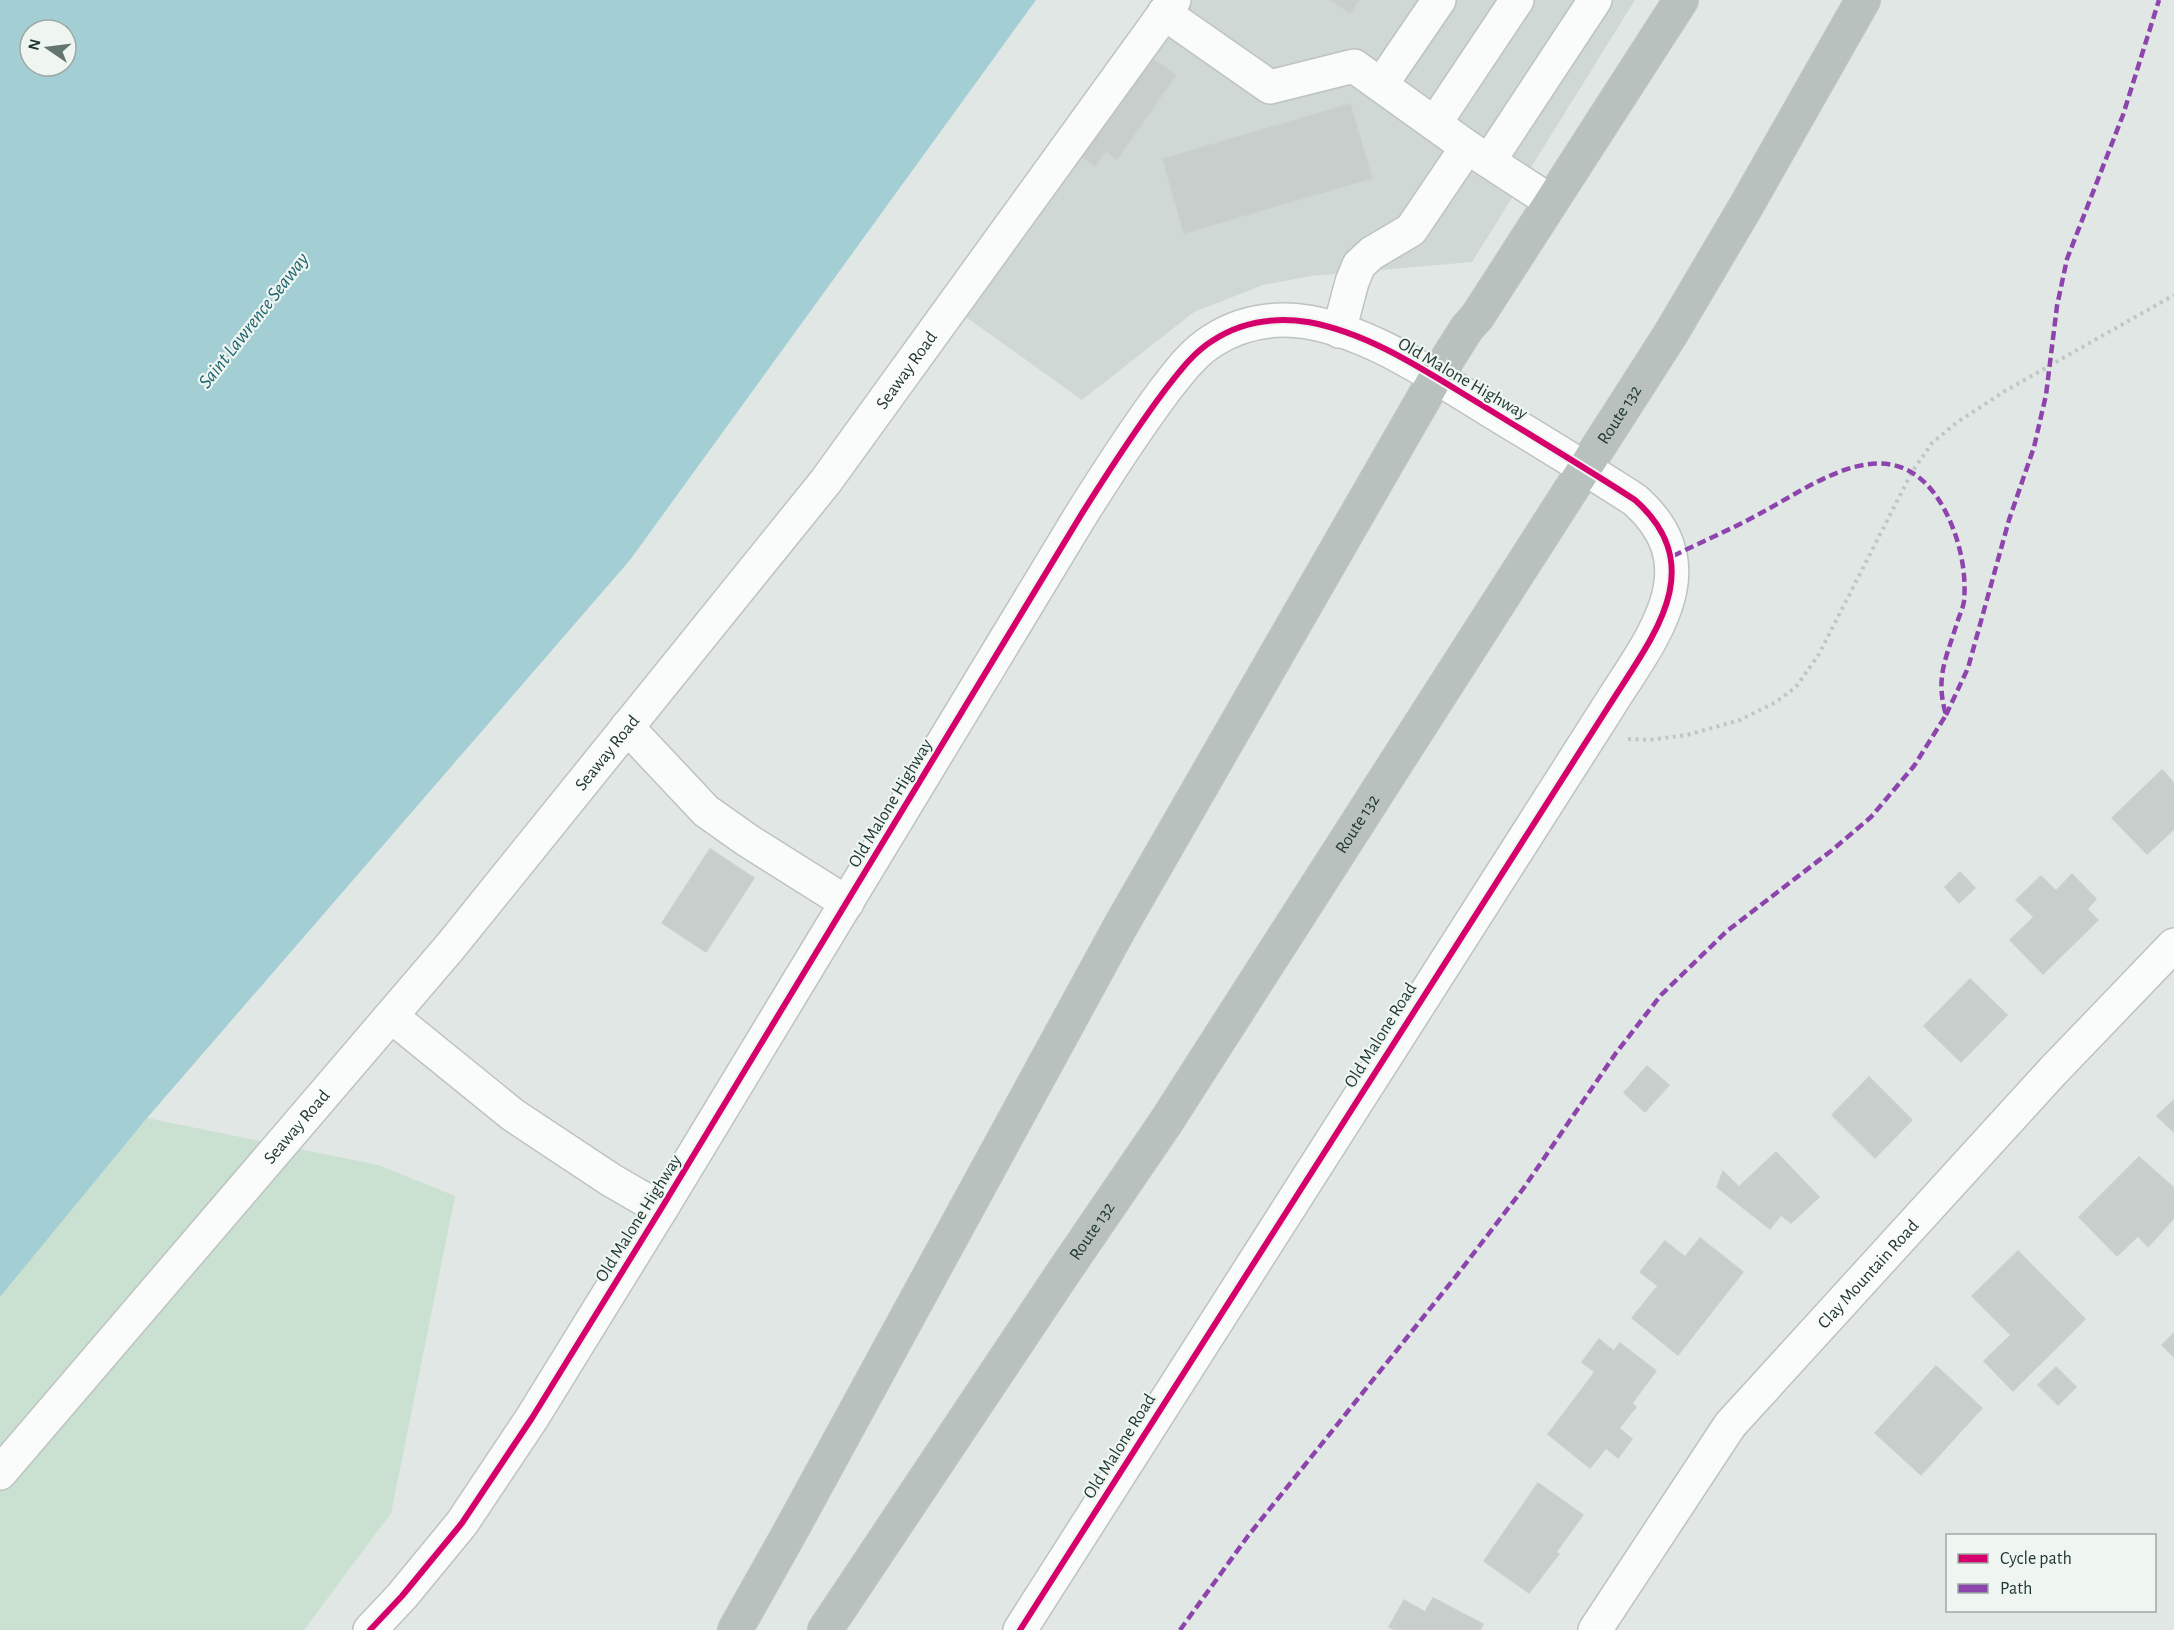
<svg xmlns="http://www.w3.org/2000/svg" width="2174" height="1630" font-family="'Alegreya Sans',sans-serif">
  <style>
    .built { fill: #cfd8d4 }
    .green { fill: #cae0d1 }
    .water { fill: #a3ced4; fill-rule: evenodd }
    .building { fill: #c8cecb; stroke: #cad0cd; stroke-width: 1.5 }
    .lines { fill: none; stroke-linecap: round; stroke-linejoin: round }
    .minor-casing { stroke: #bec3c1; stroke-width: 36 }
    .highway-casing { stroke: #bcc3c1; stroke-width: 36 }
    .path { stroke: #bfc7c5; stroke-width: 4; stroke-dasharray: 3 4.5; stroke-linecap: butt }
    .minor { stroke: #fafbfb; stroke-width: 33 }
    .highway { stroke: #b9c1bf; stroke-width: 33 }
    .quiet { stroke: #8e44ad; stroke-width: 4.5; stroke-dasharray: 9 4.5; stroke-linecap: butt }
    .cycleway-casing { stroke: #eff6f2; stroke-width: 10 }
    .cycleway { stroke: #d6006c; stroke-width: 6 }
    .labels { text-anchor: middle; stroke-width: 4.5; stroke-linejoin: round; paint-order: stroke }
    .street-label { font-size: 18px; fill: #213832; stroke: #eff6f2 }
    .water-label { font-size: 20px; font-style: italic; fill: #1e6471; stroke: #eff6f2 }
  </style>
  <rect width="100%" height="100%" fill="#e1e7e4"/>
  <path class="built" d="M1183 0H1635L1472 262 1311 276 1263 285 1194 312 1082 400 959 312Z"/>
  <path class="green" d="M147 1118 378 1165 455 1196 391 1513 304 1630H0V1297Z"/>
  <path class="water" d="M0 0H1036L630 560 147 1118 0 1297ZM30 30H66V66H30Z"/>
  <g class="building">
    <path d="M1331 0H1359L1350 13Z"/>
    <path d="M1149 57 1176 75 1117 159 1106 151 1095 166 1082 156Z"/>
    <path d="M1350 104 1372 178 1184 233 1163 159Z"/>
    <path d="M2162 770 2174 783V829L2147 854 2112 818Z"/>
    <path d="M710 849 754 878 706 952 662 923Z"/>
    <path d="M1960 872 1975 888 1959 903 1945 887Z"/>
    <path d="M2072 874 2096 899 2087 909 2098 920 2043 974 2010 940 2034 917 2016 900 2041 876 2056 891Z"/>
    <path d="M1970 979 2007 1015 1961 1062 1924 1026Z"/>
    <path d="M1647 1066 1669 1085 1645 1112 1624 1093Z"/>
    <path d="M1869 1077 1912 1120 1875 1158 1832 1115Z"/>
    <path d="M2174 1100V1132L2157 1116Z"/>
    <path d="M1776 1152 1819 1197 1791 1223 1781 1215 1770 1229 1717 1187 1723 1171 1739 1187Z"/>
    <path d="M2139 1157 2174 1188V1218L2148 1247 2138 1236 2117 1256 2079 1217Z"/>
    <path d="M1700 1238 1743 1272 1678 1355 1632 1318 1658 1286 1640 1272 1665 1241 1685 1257Z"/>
    <path d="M2018 1251 2085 1319 2013 1391 1984 1361 2011 1335 1972 1296Z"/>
    <path d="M2174 1333V1357L2162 1345Z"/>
    <path d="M1599 1339 1614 1351 1620 1343 1656 1371 1632 1403 1636 1407 1619 1428 1632 1439 1618 1458 1606 1448 1590 1468 1548 1434 1595 1372 1582 1362Z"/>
    <path d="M1936 1366 1982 1408 1921 1475 1875 1433Z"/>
    <path d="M2056 1367 2076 1387 2058 1405 2038 1385Z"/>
    <path d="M1538 1483 1583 1515 1556 1552 1559 1554 1529 1593 1484 1561Z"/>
    <path d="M1433 1598 1483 1624 1480 1630H1396L1389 1627 1404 1600 1425 1612Z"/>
  </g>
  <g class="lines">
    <g class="minor-casing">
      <g id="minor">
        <path d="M1164 13 1270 87 1354 66 1467 147"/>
        <path d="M1381 85 1439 0"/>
        <path d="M1435 123 1517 0"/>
        <path d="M1489 161 1595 0"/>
        <path d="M1339 331 1352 282 1359 265 1372 253 1411 230 1467 147 1550 201"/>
        <path d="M627 727 706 811 747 840 847 903"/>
        <path d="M391 1016 513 1115 611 1180 661 1209"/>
        <path id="s1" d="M0 1473 450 947 826 481 1174 0"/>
        <path d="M370 1630 402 1596 462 1523 532 1418 661 1209 1081 515C1108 472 1135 430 1165 390 1179 372 1193 353 1212 341 1241 322 1275 317 1308 322 1370 333 1427 372 1480 404 1532 436 1584 467 1635 500 1713 569 1649 641 1607 709L1020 1630"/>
        <path id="s2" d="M1595 1630 1730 1425 2052 1072 2174 945"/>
      </g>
    </g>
    <g class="highway-casing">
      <g id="highway">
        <path d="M735 1630 789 1534 1120 927 1436 377 1467 328 1477 317 1681 0"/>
        <path id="s3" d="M825 1630 1063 1273 1166 1122 1670 335 1745 208 1863 0"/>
      </g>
    </g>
    <path class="path" d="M1628 739 1649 740 1687 735 1740 720 1776 702 1796 687 1819 654 1912 472 1932 443 1956 423 2005 391 2174 295"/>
    <use href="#minor" class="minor"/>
    <use href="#highway" class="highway"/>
    <g class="quiet">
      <path d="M1946 715 1968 668 2009 520 2034 447 2046 395 2057 306 2067 259 2123 115 2159 0"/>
      <path d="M1180 1630 1248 1536 1457 1275 1523 1189 1616 1053 1661 995 1727 931 1831 851 1871 817 1914 766 1946 715C1935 677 1946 659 1957 623 1959 616 1963 609 1964 601 1967 569 1958 533 1942 505 1894 424 1820 481 1761 513 1732 529 1701 542 1671 557"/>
    </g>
    <g class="cycleway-casing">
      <path id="cycleway" d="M370 1630 402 1596 462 1523 532 1418 661 1209 1081 515C1108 472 1135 430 1165 390 1179 372 1193 353 1212 341 1241 322 1275 317 1308 322 1370 333 1427 372 1480 404 1532 436 1584 467 1635 500 1713 569 1649 641 1607 709L1020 1630"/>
    </g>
    <use href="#cycleway" class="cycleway"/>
  </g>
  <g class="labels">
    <g class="street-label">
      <text dy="6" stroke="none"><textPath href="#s1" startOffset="1428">Seaway Road</textPath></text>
      <text transform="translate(1463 378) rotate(30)" y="6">Old Malone Highway</text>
      <text dy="6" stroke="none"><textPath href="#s3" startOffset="1452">Route 132</textPath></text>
      <text dy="6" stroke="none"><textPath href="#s1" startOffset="942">Seaway Road</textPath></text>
      <text transform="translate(890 803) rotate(-59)" y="6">Old Malone Highway</text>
      <text dy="6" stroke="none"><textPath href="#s3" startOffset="966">Route 132</textPath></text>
      <text transform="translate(1380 1035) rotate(-58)" y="6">Old Malone Road</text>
      <text dy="6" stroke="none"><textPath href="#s1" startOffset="456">Seaway Road</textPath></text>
      <text transform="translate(638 1218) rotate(-58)" y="6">Old Malone Highway</text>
      <text dy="6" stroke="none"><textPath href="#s3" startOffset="480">Route 132</textPath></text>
      <text dy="6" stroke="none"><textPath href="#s2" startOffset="450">Clay Mountain Road</textPath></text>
      <text transform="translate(1119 1446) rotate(-58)" y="6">Old Malone Road</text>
    </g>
    <g class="water-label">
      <text transform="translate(253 320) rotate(-52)" y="7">Saint Lawrence Seaway</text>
    </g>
  </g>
  <rect x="1946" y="1534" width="210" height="78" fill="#eff6f2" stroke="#9daaa5" stroke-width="1.5"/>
  <rect x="1958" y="1554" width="30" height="9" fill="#d6006c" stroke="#9daaa5" stroke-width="1.5"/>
  <text x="2000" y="1564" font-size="18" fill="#213832">Cycle path</text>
  <rect x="1958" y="1584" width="30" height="9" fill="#8e44ad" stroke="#9daaa5" stroke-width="1.5"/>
  <text x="2000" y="1594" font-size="18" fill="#213832">Path</text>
  <g transform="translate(48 48) rotate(284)"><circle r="28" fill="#eff6f2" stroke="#9daaa5" stroke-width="1.5"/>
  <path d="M0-4.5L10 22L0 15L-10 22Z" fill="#647570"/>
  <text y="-9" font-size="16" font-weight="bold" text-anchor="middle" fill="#213832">N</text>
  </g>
</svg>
